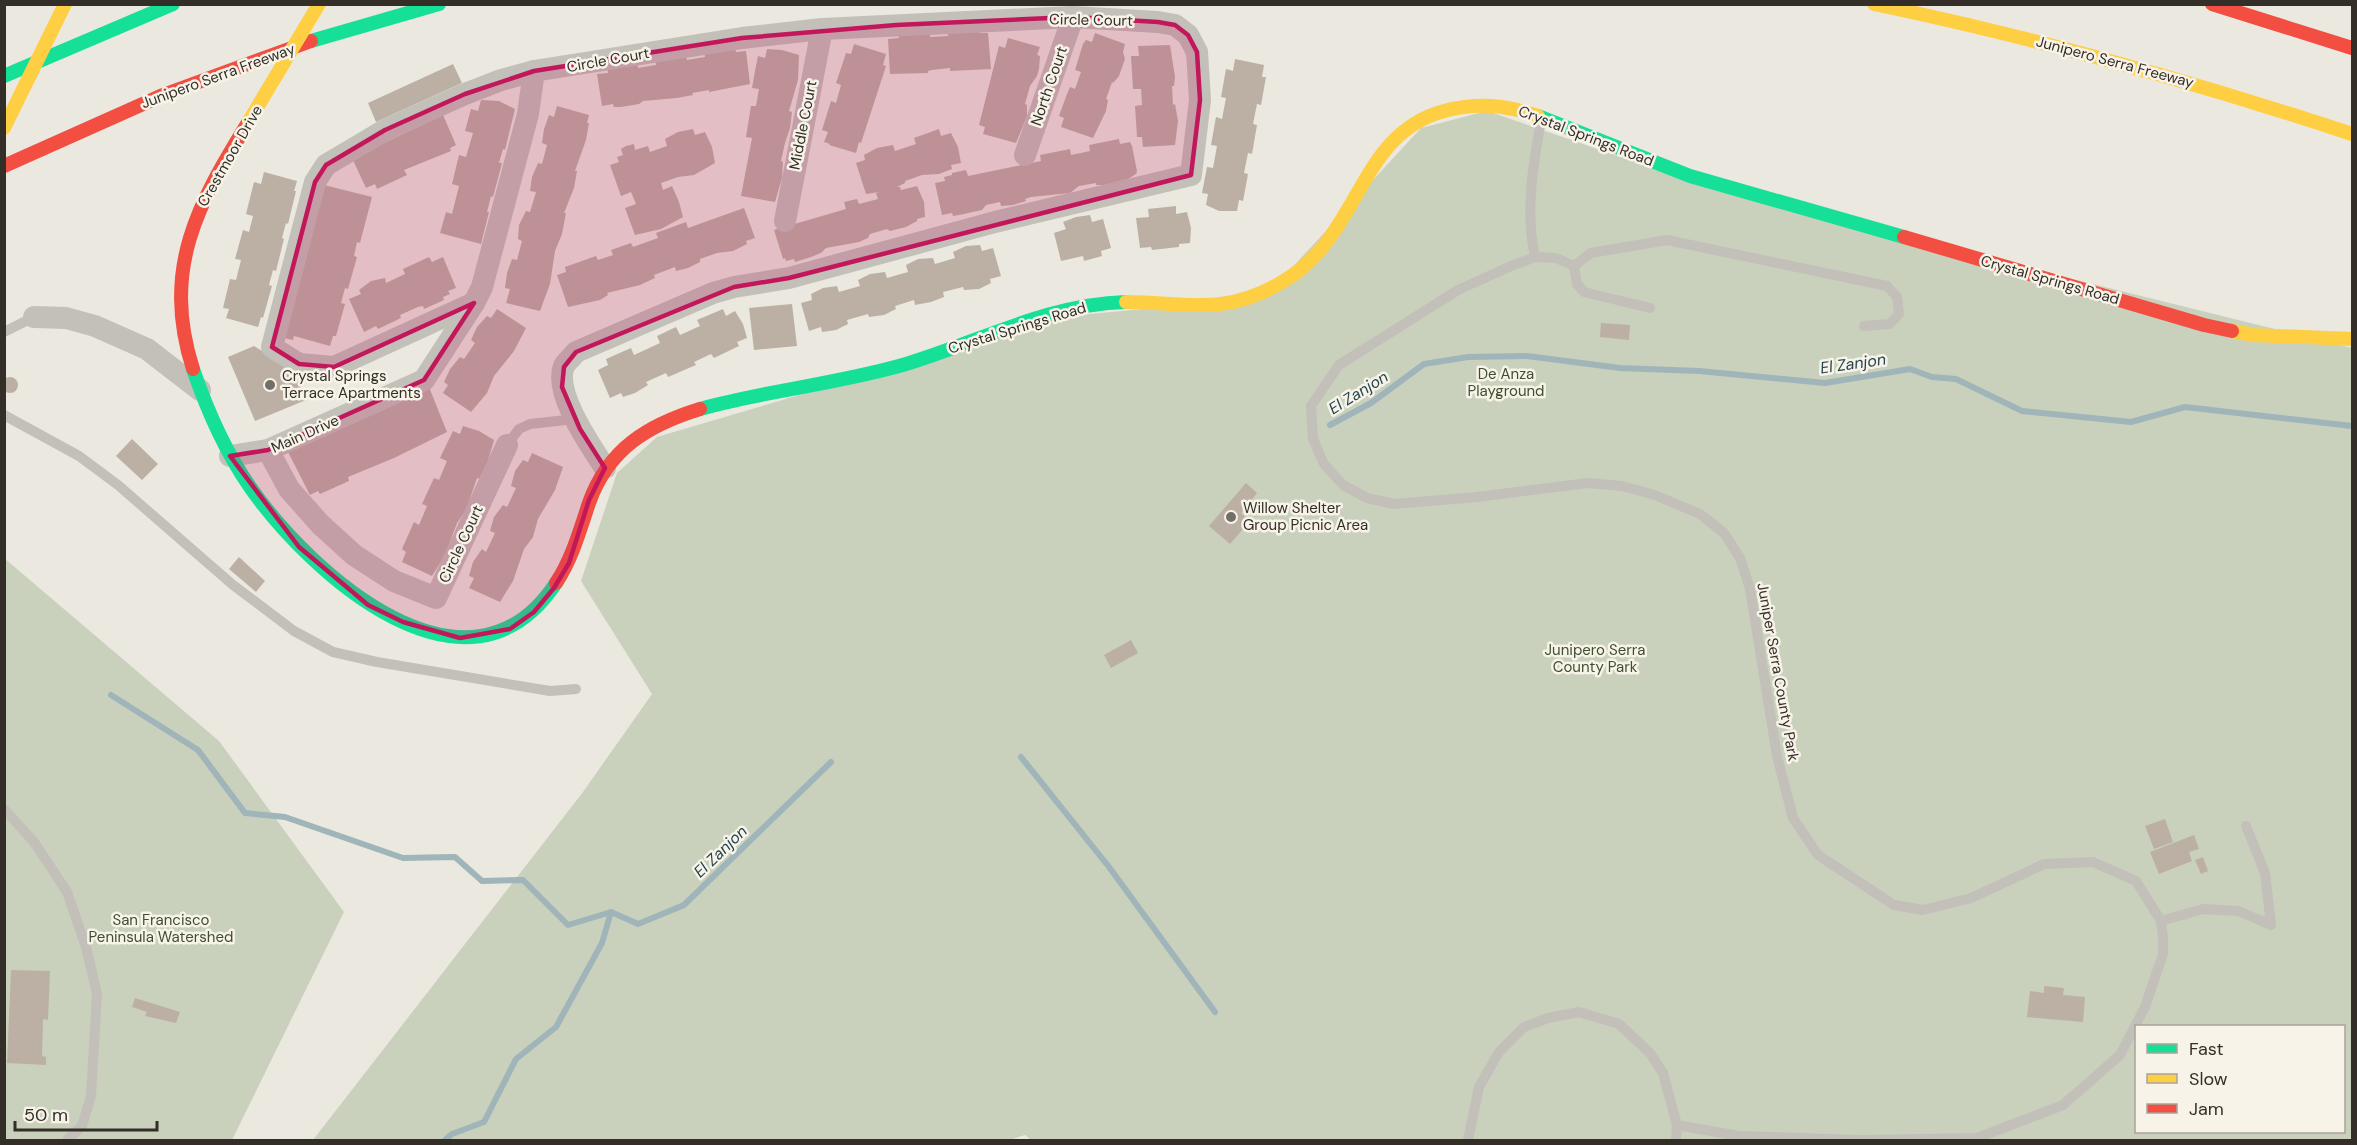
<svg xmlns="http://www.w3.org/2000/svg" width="2357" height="1145" font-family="'DM Sans',sans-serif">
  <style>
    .green { fill: #c9d0bc; fill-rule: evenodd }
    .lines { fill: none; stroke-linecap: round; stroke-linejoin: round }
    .stream { stroke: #9fb5b9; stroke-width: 6 }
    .building { fill: #bcb0a4 }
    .lane { stroke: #c3c0ba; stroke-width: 10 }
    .street { stroke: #c3c0ba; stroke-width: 22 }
    .fast { stroke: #16e098; stroke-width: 14 }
    .slow { stroke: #ffcf43; stroke-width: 14 }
    .jam { stroke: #f24e42; stroke-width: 14 }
    .slow-bridge { stroke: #ffcf43; stroke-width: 14 }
    .marked { fill: #c2185b; fill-opacity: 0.2; stroke: #c2185b; stroke-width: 4.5; stroke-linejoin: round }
    .poi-dot { fill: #736f68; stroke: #f7f3e8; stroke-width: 2 }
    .labels { text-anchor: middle; stroke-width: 5; stroke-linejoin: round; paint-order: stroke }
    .street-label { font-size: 15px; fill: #332e28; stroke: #f7f3e8 }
    .park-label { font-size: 15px; fill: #3e4f2f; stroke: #f7f3e8 }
    .poi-label { font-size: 15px; fill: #332e28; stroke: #f7f3e8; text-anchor: start }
    .water-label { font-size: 16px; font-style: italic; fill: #234550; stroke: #f7f3e8 }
  </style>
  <rect width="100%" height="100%" fill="#ebe8e0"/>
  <g class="green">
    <path d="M1487 111 1732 195 2352 348V1140H1031L1025 1135 1009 1140H313L583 792 652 694 581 581 617 473 657 437 1068 316 1264 298 1421 128ZM2136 1026H2344V1132H2136Z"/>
    <path d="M4 558 219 741 344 912 232 1140H5Z"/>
  </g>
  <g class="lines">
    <g class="stream">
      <path d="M1330 425 1371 403 1424 364 1468 357 1527 356 1620 368 1699 371 1825 383 1910 369 1932 377 1956 379 2022 411 2131 422 2185 407 2352 426"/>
      <path d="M111 695 198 750 245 813 285 817 403 858 455 857 482 881 523 880 568 925 611 912"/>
      <path d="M1021 757 1109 867 1215 1012"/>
      <path d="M611 912 638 924 684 905 831 762"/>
      <path d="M445 1140 452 1134 484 1122 516 1059 556 1027 602 943 611 912"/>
    </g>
  </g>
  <g class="building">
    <path d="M979 27V33H988L991 69 950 71V68L932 70 928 71V73L890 74 888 39 899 38V33L930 31V37L948 36 947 29Z"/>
    <path d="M1095 33 1125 44 1123 52 1125 59 1119 76 1113 83 1112 82 1106 99 1108 100 1106 111 1093 138 1061 127 1064 118 1059 116 1067 94 1070 87 1075 89 1081 72 1075 70 1083 44 1086 40 1092 42Z"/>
    <path d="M1008 38 1040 47 1037 55 1040 56 1039 69 1037 76 1030 86 1025 104 1027 105V116L1016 143 983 134 985 127 979 125 999 46 1005 48Z"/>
    <path d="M854 44 886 54 883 65 886 66 861 143 859 142 856 153 829 145 830 144 824 142 828 132 822 130 831 101 836 103 841 85 836 83 846 53 851 54Z"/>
    <path d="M1170 45 1175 77 1174 86H1172L1173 105 1175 104 1178 121 1175 145 1143 147 1142 137H1137L1135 106 1142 105 1141 89H1133L1131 56H1139L1138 46Z"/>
    <path d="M735 46 736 52 746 51 750 84 709 92V90L692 93 693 95 677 98 643 101 639 104 621 107H614L613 104 602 106 597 74 608 73 607 66 637 62 638 68 656 65 655 59 686 54 687 60 705 57 704 51Z"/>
    <path d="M767 49 782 50 799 55 798 80 789 111 792 112 790 128 785 143 781 161 783 162 782 178 775 202 741 196 752 138 746 137 751 106H756L759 89 752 88 755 71 758 56 765 58Z"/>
    <path d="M1235 59 1264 65 1262 77H1266L1261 105 1257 104 1253 124 1257 125 1252 154 1248 153 1244 173 1248 174 1243 201 1239 200 1237 211H1219L1206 205 1208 194 1202 193 1207 167 1213 168 1217 146 1211 145 1216 117 1222 119 1226 98 1221 97 1226 69 1233 71Z"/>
    <path d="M453 64 462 83 376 122 368 103Z"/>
    <path d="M481 100 499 101 515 109 505 150 503 149 499 163H502L493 197 491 196 487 212H489L481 244 440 233 446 212 452 214 459 186 452 184 459 155 466 157 473 133 465 131 471 109 478 111Z"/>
    <path d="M557 106 589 115 587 123H589L586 140 575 171H577L574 188 564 213H566L562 234 555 251 550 284 540 311 506 303 510 289 505 288 507 273 512 259 517 260 522 241 518 239 519 225 526 211 530 212 536 192 530 191 532 177 538 163 542 164 547 145 542 143 544 129 549 115 554 117Z"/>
    <path d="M443 115 456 145 450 148 451 151 404 170 407 175 377 189 375 184 366 188 352 158Z"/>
    <path d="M693 129 695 135 705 132 712 147 715 163 694 175 678 177 661 183 663 190 672 186 679 202 683 217 661 229 635 235 625 208 636 204 631 192 621 196 610 165 619 162 617 157 623 155 621 149 626 146 634 144 635 150 648 146 650 152 667 146 665 139 678 132Z"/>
    <path d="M939 129 941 136 951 133 958 147 961 163 951 165 952 169 939 174 922 175 905 181V183L897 187H900L901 190 917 186 924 202 925 217 917 219V221L906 227 890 231 887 229 870 234 868 238 859 242 826 248 821 253 811 257 795 262 794 259 786 261 785 258 783 259 774 230 846 209 844 202 857 199 859 204 878 199 876 193 879 192 866 194 856 163 865 160 864 155 877 148 893 145 895 151 916 144 914 138Z"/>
    <path d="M1119 139 1120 144 1130 142 1132 146 1137 171 1136 174 1128 179 1104 185H1096V183L1079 186 1070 193 1031 197 1025 199 1026 201 1013 205 1001 206 1000 202 986 205 982 210 959 215 953 216 952 213 942 215 935 183 945 181 944 177 952 175V173L966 170 968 176 1041 161 1040 155 1070 149 1071 155 1090 151 1089 145Z"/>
    <path d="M264 172 297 181 294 191H296L288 224 286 223 282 238 284 239 276 271 273 270 269 285 272 286 263 318 261 317 258 327 226 318 229 309 223 308 230 279 236 280 241 260 235 259 243 230 249 232 253 216 246 214 254 182 261 184Z"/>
    <path d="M324 185 372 197 360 243 357 242 354 256 357 257 348 289 345 288 341 303 345 304 336 336H333L330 346 294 336 293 340 284 338Z"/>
    <path d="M1176 206V214L1187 212 1191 228 1190 243 1179 244V247L1152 250 1151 247 1140 248 1136 218 1149 217 1148 209Z"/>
    <path d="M744 208 755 238 746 241 747 244 733 251 717 253 700 259V262L688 268 676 271 675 267 654 275 655 278 640 285 607 293 608 295 600 300 568 307 557 275 566 272 565 267 596 256 598 260 613 255 611 250 631 243 633 247 658 238 656 233 686 222 688 228Z"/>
    <path d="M1090 215 1092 222 1103 219 1111 248 1101 251 1102 256 1084 261 1083 256 1061 261 1054 233 1066 229 1063 222 1076 217Z"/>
    <path d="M980 245 982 251 993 248 1001 276 990 279 991 283 979 289 964 290 963 287 943 292 944 297 931 302 915 305 914 300 895 306 896 309 884 315 869 317 868 314 847 320 848 324 836 330 822 332 821 327 809 331 801 303 812 300 811 294 823 288 837 286 839 292 860 286 858 280 870 274 885 272 887 278 908 272 906 265 918 259 933 258 935 264 955 258 953 252 966 246Z"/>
    <path d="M429 257 432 262 443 257 456 288 448 291 450 294 443 297 444 300 424 309 423 306 418 307 400 315 401 318 378 329 376 326 364 332 349 299 361 294 359 290 371 281 385 278 386 283 405 274 403 269Z"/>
    <path d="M792 304 797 346 754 350 749 308Z"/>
    <path d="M497 309 526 328 514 351 494 376 487 393 471 412 443 393 448 385 444 382 450 369 460 357 464 359 475 343 471 340 477 327 487 316 491 318Z"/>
    <path d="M723 309 726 316 735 311 743 324 747 338 737 342 739 346 714 358 711 354 694 362 696 365 668 377 666 373 646 382 648 385 635 393 623 397 621 393 610 398 598 370 608 365 606 359 631 348 634 355 660 343 657 336 676 327 680 335 700 326 697 320Z"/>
    <path d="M1601 323 1630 325 1629 340 1600 337Z"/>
    <path d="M254 346 294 371 306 400 255 421 228 357Z"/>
    <circle cx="10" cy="385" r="8"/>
    <path d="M429 387 447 432 394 458 348 477 349 481 320 494 318 491 310 495 288 452Z"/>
    <path d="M463 426 479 431 494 440 487 464 479 479 477 478 466 510 457 523 445 555 432 576 402 562 406 552 402 549 414 522 419 525 427 506 422 504 434 478 439 480 447 461 440 458 453 431 460 434Z"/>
    <path d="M132 439 158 464 142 480 116 456Z"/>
    <path d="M532 453 563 467 555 490 538 519 533 537 524 549 513 581 500 602 469 588 474 578 469 576 473 562 482 549 486 552 495 533 490 531 494 517 503 505 507 507 516 488 511 486 515 471 523 460 528 462Z"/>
    <path d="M1246 483 1257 493 1241 513 1250 521 1230 544 1209 526Z"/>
    <path d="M239 557 265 581 256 592 229 569Z"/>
    <path d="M1131 640 1138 653 1111 668 1104 655Z"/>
    <path d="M2165 819 2173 842 2154 849 2145 826Z"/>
    <path d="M2194 835 2199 849 2189 852 2192 861 2159 874 2150 852Z"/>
    <path d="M2203 857 2208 871 2201 874 2195 860Z"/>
    <path d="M11 970 50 971 48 1020 43 1019 42 1056 46 1057V1065L7 1063Z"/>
    <path d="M2044 986 2064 988 2063 995 2085 997 2083 1022 2027 1017 2030 991 2044 993Z"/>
    <path d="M135 998 180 1012 176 1023 145 1016 147 1012 132 1007Z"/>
  </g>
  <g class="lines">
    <g class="lane">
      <path d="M1535 257C1525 213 1533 165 1541 120"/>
      <path d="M1574 266 1556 258 1535 257 1511 266 1458 290 1339 365 1311 406 1313 439 1324 464 1343 485 1367 498 1394 504 1477 497 1588 483 1622 486 1655 495 1700 514 1724 533 1740 558 1750 589 1777 756 1793 818 1818 855 1894 905 1923 910 1971 898 2044 864 2093 862 2136 881 2161 921 2163 937V954L2145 1007 2120 1055 2063 1105 1977 1138 1860 1140 1739 1136 1677 1125"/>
      <path d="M1650 308 1584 292 1577 284 1574 266 1591 253 1667 240 1887 286 1897 297 1899 314 1890 324 1864 326"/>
      <path d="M4 332 34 317"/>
      <path d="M4 415 79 456 118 485 233 585 294 631 333 652 377 662 550 691 576 689"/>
      <path d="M507 445 519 429 530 424 575 419"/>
      <path d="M4 809 34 842 67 892 86 947 97 994 91 1096 82 1126 67 1140"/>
      <path d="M2161 921 2203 909 2238 911 2271 925 2265 873 2246 826"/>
      <path d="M1468 1140 1479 1087 1499 1052 1524 1027 1548 1018 1579 1012 1619 1024 1650 1053 1663 1073 1677 1125 1676 1140"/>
    </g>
    <g class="street">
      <path d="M1025 155 1073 17"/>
      <path d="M785 221 822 29"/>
      <path d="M474 303 334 367 299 364 272 347 315 182 326 165 385 130 465 94 501 80 534 71 742 38 822 29 1073 17 1158 22 1175 25 1188 35 1197 52 1200 100 1191 175 995 222 789 278 734 287 713 293 576 352C573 356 567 361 564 366 553 393 591 446 605 468"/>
      <path d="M34 317 66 318 95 326 147 349 200 390"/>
      <path d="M268 450 289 489 320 524 354 555 394 581 436 598 507 445"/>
      <path d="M230 456 268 450 424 380 474 303 482 287 528 114 534 71"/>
    </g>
    <g class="fast">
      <path d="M311 41 439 4"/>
      <path d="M4 76 173 4"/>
      <path d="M1538 116 1690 176 1904 237"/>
      <path d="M193 369C207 410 225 451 250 487 310 573 468 716 556 583"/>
      <path d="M700 409C768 390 838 384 906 364 979 342 1048 304 1126 302"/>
    </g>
    <g class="slow">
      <path d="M1874 4C2036 38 2195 82 2352 134"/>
      <path d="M1126 302C1184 302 1222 316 1277 285 1297 274 1315 258 1328 240 1365 191 1378 129 1444 111 1477 102 1506 105 1538 116"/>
      <path d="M2232 331 2253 335 2352 339"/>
    </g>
    <g class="jam">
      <path d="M2212 4 2352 48"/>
      <path d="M4 166 163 95 311 41"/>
      <path d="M1904 237 2204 325 2232 331"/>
      <path d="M193 369C161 268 198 204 249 121"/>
      <path d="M556 583C572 559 580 530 589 503 608 449 648 425 700 409"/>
    </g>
    <g class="slow-bridge">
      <path d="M249 121 319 4"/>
      <path d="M4 128 65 4"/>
    </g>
  </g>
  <path class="marked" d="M1073 17 1158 22 1175 25 1188 35 1197 52 1200 100 1191 175 789 278 734 287 576 352 564 367 562 387 580 429 605 468 589 500 569 563 554 588 534 612 510 629 460 638 403 622 368 605 299 547 230 456 268 450 424 380 474 303 334 367 299 364 272 347 315 182 326 165 385 130 465 94 534 71 742 38 896 25Z"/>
  <g class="poi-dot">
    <circle cx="270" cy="385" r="6"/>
    <circle cx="1231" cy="517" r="6"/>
  </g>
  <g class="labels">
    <g class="street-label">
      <text transform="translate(1091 20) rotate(1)" y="5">Circle Court</text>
      <text transform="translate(608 60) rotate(-10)" y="5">Circle Court</text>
      <text transform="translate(2115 62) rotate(15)" y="5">Junipero Serra Freeway</text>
      <text transform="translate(218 76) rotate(-20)" y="5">Junipero Serra Freeway</text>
      <text transform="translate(1049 86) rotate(-71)" y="5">North Court</text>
      <text transform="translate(803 125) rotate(-79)" y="5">Middle Court</text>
      <text transform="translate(1586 136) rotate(21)" y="5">Crystal Springs Road</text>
      <text transform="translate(230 156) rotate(-60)" y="5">Crestmoor Drive</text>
      <text transform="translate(2050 280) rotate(16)" y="5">Crystal Springs Road</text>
      <text transform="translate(1017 328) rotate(-17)" y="5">Crystal Springs Road</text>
      <text transform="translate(305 434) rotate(-24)" y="5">Main Drive</text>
      <text transform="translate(461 544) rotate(-65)" y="5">Circle Court</text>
      <text transform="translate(1778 672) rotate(80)" y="5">Juniper Serra County Park</text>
    </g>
    <g class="park-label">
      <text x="1506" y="379">De Anza<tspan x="1506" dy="17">Playground</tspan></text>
      <text x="1595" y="655">Junipero Serra<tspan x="1595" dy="17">County Park</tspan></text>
      <text x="161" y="925">San Francisco<tspan x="161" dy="17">Peninsula Watershed</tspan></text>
    </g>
    <g class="poi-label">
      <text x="282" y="381">Crystal Springs<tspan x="282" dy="17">Terrace Apartments</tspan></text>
      <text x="1243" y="513">Willow Shelter<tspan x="1243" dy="17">Group Picnic Area</tspan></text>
    </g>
    <g class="water-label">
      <text transform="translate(1853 363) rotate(-8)" y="6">El Zanjon</text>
      <text transform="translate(1358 392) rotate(-32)" y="6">El Zanjon</text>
      <text transform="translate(720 851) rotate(-44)" y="6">El Zanjon</text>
    </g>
  </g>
  <rect width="2357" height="1145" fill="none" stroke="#332e28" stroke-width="12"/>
  <rect x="2135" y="1025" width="210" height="108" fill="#f7f3e8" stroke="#a9a49b" stroke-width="1.5"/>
  <rect x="2147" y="1044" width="30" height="9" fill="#16e098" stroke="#a9a49b" stroke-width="1.5"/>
  <text x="2189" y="1055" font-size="18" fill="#332e28">Fast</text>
  <rect x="2147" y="1074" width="30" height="9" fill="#ffcf43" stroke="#a9a49b" stroke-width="1.5"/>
  <text x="2189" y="1085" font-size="18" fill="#332e28">Slow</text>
  <rect x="2147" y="1104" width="30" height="9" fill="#f24e42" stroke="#a9a49b" stroke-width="1.5"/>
  <text x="2189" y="1115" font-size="18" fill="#332e28">Jam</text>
  <path d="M15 1121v9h142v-9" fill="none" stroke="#332e28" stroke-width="3"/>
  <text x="24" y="1121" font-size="18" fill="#332e28" stroke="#f7f3e8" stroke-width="4.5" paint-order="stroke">50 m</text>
</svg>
